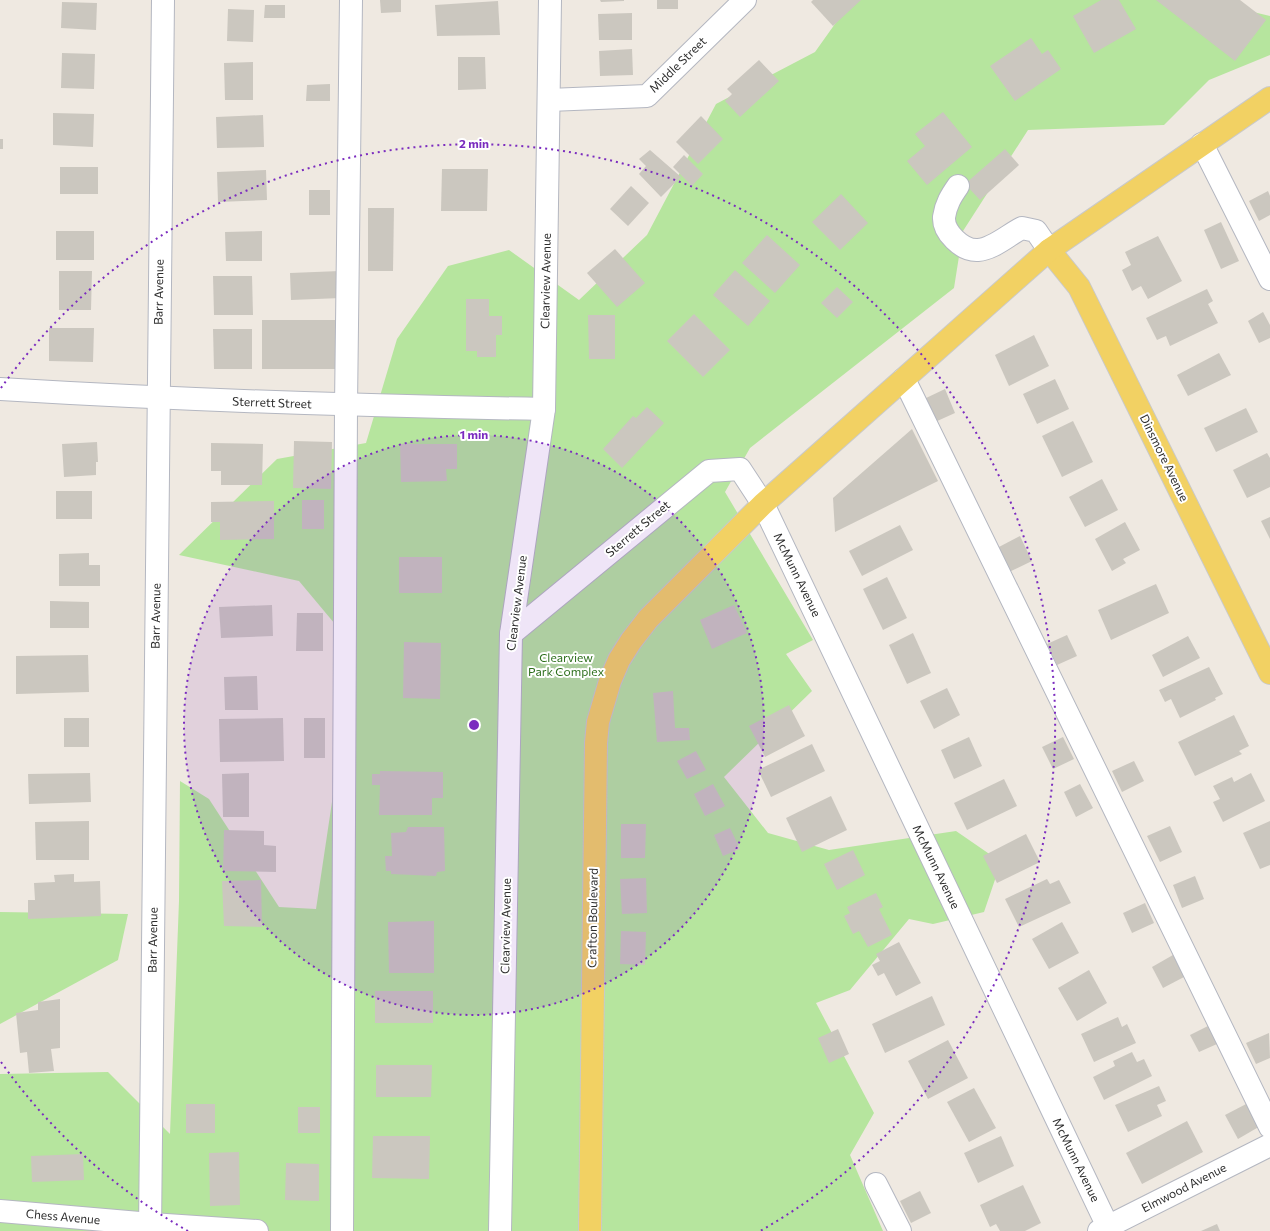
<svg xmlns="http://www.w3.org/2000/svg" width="1270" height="1231" font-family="Commissioner,sans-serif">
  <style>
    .green { fill: #b6e59e }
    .building { fill: #cbc7bf }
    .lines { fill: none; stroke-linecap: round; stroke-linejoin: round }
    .minor-casing { stroke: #b4b7c1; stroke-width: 24 }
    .major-casing { stroke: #c9c9c9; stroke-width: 24 }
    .minor { stroke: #fff; stroke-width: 22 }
    .major { stroke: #f2d163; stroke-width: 22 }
    .ring { fill: none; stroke: #7b2cbf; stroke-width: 2; stroke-dasharray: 2 4 }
    .labels { text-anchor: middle; stroke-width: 4; stroke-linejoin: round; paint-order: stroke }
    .street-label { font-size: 12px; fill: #2e2e2e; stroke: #fff }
    .park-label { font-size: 12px; fill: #2c6e1b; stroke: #fff }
    .centre { fill: #7b2cbf; stroke: #fff; stroke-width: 2 }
    .ring-label { font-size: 12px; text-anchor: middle; font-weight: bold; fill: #7b2cbf; stroke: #fff; stroke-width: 4; stroke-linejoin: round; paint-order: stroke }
  </style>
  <rect width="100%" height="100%" fill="#efe9e1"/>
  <g class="green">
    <path d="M852 0H1203L1270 16V55L1209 80 1164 125 1028 130 963 231 954 288 750 448 725 492 813 640 786 654 812 691 724 777 768 833 829 850 956 831 1001 862 984 912 933 924 909 919 850 990 816 1003 874 1113 850 1155 883 1231H0V1074L108 1072 170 1134 179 901 180 781 209 799 279 907 316 909 355 648 299 581 179 555 277 459 366 443 397 339 448 266 509 250 579 300 647 235 716 104 815 52Z"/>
    <path d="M0 912 128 914 118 960 0 1024Z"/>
  </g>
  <g class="building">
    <path d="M380 0H401V12L381 13Z"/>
    <path d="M600 0H624V1L601 2Z"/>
    <rect x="657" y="0" width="21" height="9"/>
    <path d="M813 0H861L833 26 811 2Z"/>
    <path d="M1101 0H1119L1136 29 1094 53 1073 16Z"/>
    <path d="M1156 0H1240L1266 20 1235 61Z"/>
    <path d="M498 1 500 35 437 36 435 5Z"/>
    <path d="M62 2 97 3 96 30 61 28Z"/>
    <path d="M265 5H285V18H264Z"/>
    <path d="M228 9 254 10 253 42 227 41Z"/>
    <path d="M632 13V40H599L598 14Z"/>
    <path d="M1031 38 1042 54 1048 50 1061 69 1015 101 990 66Z"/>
    <path d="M632 49 633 75 600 76 599 51Z"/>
    <path d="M62 53 95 54 94 89 61 88Z"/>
    <path d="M458 57H485L486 89 458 90Z"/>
    <path d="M759 60 779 81 740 117 725 101 732 94 727 89Z"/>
    <path d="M253 62V100H225L224 63Z"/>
    <path d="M330 84V101H306L307 85Z"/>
    <path d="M943 112 972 147 927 185 907 161 925 146 915 134Z"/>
    <path d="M53 113 94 114 93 147 53 145Z"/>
    <path d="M263 115 264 147 217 148 216 117Z"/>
    <path d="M701 116 723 139 698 164 676 142Z"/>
    <rect x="0" y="139" width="3" height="10"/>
    <path d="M1005 149 1019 165 980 200 965 184Z"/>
    <path d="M650 150 681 177 661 197 639 174 646 166 639 159Z"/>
    <path d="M684 155 703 174 692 186 673 167Z"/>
    <rect x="60" y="167" width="38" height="27"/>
    <path d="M442 169H488L487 211H441Z"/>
    <path d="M266 170 267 200 218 202 217 172Z"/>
    <path d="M631 186 649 203 628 226 610 209Z"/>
    <rect x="309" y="190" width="21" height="25"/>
    <path d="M1268 191 1270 196V215L1259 221 1249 201Z"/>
    <path d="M841 194 868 223 840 250 812 222Z"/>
    <path d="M368 208H394L393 271H368Z"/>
    <path d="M1221 222 1239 261 1221 269 1204 230Z"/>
    <rect x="56" y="231" width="38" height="29"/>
    <path d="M262 231V261H226L225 232Z"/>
    <path d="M767 235 800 265 775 293 742 263Z"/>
    <path d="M1158 236 1182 281 1148 299 1141 286 1132 291 1122 270 1131 265 1125 252Z"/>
    <path d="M615 249 645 283 617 307 587 273Z"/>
    <path d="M735 270 770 301 748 326 713 295Z"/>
    <path d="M59 271H92L91 310H59Z"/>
    <path d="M340 271 341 298 291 300 290 273Z"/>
    <path d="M213 276H252L253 315H214Z"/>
    <path d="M837 287 853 302 837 318 821 303Z"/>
    <path d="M1207 289 1213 301 1208 304 1218 323 1170 346 1166 336 1157 340 1146 318Z"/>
    <path d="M466 299H489V316H502V335H496V357H477V351H466Z"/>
    <path d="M1263 312 1270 325V338L1259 343 1248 321Z"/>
    <path d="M694 314 730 350 703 377 667 341Z"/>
    <path d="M588 315H615V359H589Z"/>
    <rect x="262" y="320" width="77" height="49"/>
    <path d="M49 328H94L93 362 49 361Z"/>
    <path d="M213 329H252V369H214Z"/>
    <path d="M1034 335 1049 366 1009 386 995 355Z"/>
    <path d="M1219 353 1231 375 1188 396 1177 375Z"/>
    <path d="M1055 379 1069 409 1037 424 1023 394Z"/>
    <path d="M945 389 955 413 935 422 924 399Z"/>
    <path d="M647 407 664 423 622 468 603 449 633 416 636 418Z"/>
    <path d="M1246 408 1258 432 1216 452 1204 428Z"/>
    <path d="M1073 421 1093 462 1062 477 1042 436Z"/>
    <path d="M912 429 938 481 835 532 833 498Z"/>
    <path d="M294 441 332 442 331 489 293 488Z"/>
    <path d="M97 442 98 462H96V475L64 477 62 444Z"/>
    <path d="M211 443 263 444 262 485H221V471H211Z"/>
    <path d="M400 444H457V469H446L447 481 401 482Z"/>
    <path d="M1267 453 1270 458V487L1247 498 1233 470Z"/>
    <path d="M1102 479 1118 510 1085 527 1069 497Z"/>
    <rect x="56" y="491" width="36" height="28"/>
    <rect x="302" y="500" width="22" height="29"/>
    <path d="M274 501V539L220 540V522H211V502Z"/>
    <path d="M1270 517V539L1261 521Z"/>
    <path d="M1125 522 1140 550 1123 559 1126 563 1112 571 1095 539Z"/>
    <path d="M900 525 913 550 862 576 849 551Z"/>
    <path d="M1020 536 1032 561 1009 572 997 548Z"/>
    <path d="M89 553V565H100V586H59V554Z"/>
    <rect x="399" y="557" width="43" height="36"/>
    <path d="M887 577 907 618 883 630 863 589Z"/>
    <path d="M1156 584 1169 613 1111 640 1098 610Z"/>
    <path d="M50 601 89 602V628H50Z"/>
    <path d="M272 605 273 636 221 638 219 607Z"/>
    <path d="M734 605 747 633 712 649 700 620Z"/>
    <path d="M297 613H323V651H296Z"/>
    <path d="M913 633 931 673 907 684 889 645Z"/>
    <path d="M1067 635 1077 656 1057 665 1047 644Z"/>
    <path d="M1188 636 1200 658 1163 677 1152 655Z"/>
    <path d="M404 642 441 643 440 699 403 698Z"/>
    <path d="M88 655 89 692 16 694V656Z"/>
    <path d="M1209 667 1223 694 1215 698 1216 700 1180 718 1171 699 1165 702 1159 690Z"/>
    <path d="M257 676 258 710H225L224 677Z"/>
    <path d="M947 688 960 715 934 729 920 701Z"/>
    <path d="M673 691 675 728H689L690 740 657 742 653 693Z"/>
    <path d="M789 705 805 736 765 757 749 726Z"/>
    <path d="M1234 715 1249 746 1239 751 1242 754 1195 776 1178 742Z"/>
    <rect x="64" y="718" width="25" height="29"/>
    <path d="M283 718 284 761 220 762 219 719Z"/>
    <rect x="304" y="718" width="21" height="40"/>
    <path d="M969 737 982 766 954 779 941 750Z"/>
    <path d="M1063 737 1074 759 1053 769 1042 747Z"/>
    <path d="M812 744 825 771 771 797 758 770Z"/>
    <path d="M696 751 706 770 687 779 677 761Z"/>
    <path d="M1134 761 1144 781 1122 792 1112 771Z"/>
    <path d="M380 771 443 772V798H432V815H379L380 785H372V774H380Z"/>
    <path d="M90 773 91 802 29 804 28 774Z"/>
    <path d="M249 773V817H223L222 774Z"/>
    <path d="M1251 773 1265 801 1223 822 1213 802 1220 799 1213 786 1232 777 1234 782Z"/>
    <path d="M1004 779 1017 806 967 830 954 803Z"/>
    <path d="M713 784 725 806 705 816 694 794Z"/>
    <path d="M1080 784 1093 808 1076 817 1064 792Z"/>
    <path d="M831 796 847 830 802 852 786 818Z"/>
    <path d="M89 821V860H36L35 822Z"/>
    <path d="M1270 821V865L1260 869 1243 833Z"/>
    <path d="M621 824H646L645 858H621Z"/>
    <path d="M1170 826 1182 852 1160 862 1147 836Z"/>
    <path d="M408 827H444L445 871 437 872 436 876 391 874V871H386L385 856H392L391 833 406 832Z"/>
    <path d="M730 828 740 849 723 856 714 835Z"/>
    <path d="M224 830 264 831V845L276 846V872L223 871Z"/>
    <path d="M1026 834 1040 862 997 883 983 856Z"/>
    <path d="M853 850 865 875 837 890 824 864Z"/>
    <path d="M74 874V882L100 881 101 916 28 919V900H35L34 883 55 882 54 875Z"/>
    <path d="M1195 876 1204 899 1182 908 1173 885Z"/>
    <path d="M646 878 647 913 622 914 620 879Z"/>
    <path d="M1047 879 1050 884 1059 880 1071 903 1019 927 1005 899Z"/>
    <path d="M261 880 262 927 224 926 222 881Z"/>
    <path d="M876 893 883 907 879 909 892 935 868 947 859 931 853 934 844 916 850 913 847 907Z"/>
    <path d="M1145 903 1154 923 1132 933 1123 913Z"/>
    <path d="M434 921V973H389L388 922Z"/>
    <path d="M1062 922 1079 953 1049 969 1032 939Z"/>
    <path d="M621 931 646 932 645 965 620 964Z"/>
    <path d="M899 942 921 983 896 996 884 973 878 976 872 965 880 961 876 954Z"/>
    <path d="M1173 955 1184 977 1163 988 1152 967Z"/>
    <path d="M1089 970 1107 1003 1077 1021 1058 988Z"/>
    <rect x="375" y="991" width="58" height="32"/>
    <path d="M932 996 945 1025 885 1053 872 1024Z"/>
    <path d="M60 999V1048L51 1049 54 1071 29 1073 27 1052 20 1053 16 1013 38 1010V1002Z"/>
    <path d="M1118 1017 1122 1027 1127 1024 1136 1043 1094 1062 1081 1034Z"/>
    <path d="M1208 1026 1217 1044 1199 1052 1190 1035Z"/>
    <path d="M838 1029 849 1054 829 1063 818 1038Z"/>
    <path d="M1269 1033 1270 1058 1256 1064 1246 1043Z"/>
    <path d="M948 1040 968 1078 928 1099 908 1061Z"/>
    <path d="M1132 1052 1137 1062 1144 1059 1152 1076 1104 1100 1093 1077 1115 1066 1113 1061Z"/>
    <path d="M376 1065H432L431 1097H376Z"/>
    <path d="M1159 1086 1166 1101 1157 1105 1162 1116 1128 1132 1115 1105Z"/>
    <path d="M974 1088 996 1128 969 1142 947 1102Z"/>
    <path d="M1250 1102 1262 1125 1238 1139 1225 1115Z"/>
    <rect x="186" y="1104" width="29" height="29"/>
    <rect x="298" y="1107" width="22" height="26"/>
    <path d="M1187 1121 1203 1152 1142 1184 1126 1153Z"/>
    <path d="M373 1136H430L429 1179 372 1178Z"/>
    <path d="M1001 1136 1014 1166 978 1183 964 1153Z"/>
    <path d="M239 1152 240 1205 210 1206 209 1153Z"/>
    <path d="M83 1154 84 1180 32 1182 31 1156Z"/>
    <path d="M286 1163 319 1164V1201L285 1200Z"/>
    <path d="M1023 1185 1041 1223 1025 1231H1000L996 1224 990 1227 980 1205Z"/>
    <path d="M920 1191 931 1213 911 1223 900 1201Z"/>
    <path d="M1217 1224 1220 1231H1201Z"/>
  </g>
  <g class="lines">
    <g class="minor-casing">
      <g id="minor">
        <path d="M549 100 647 96 745 0"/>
        <path d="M1202 144 1270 279"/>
        <path d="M958 186C951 196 946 204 944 217 943 232 962 251 978 250 993 249 1008 235 1022 228L1036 231 1049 250"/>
        <path d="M904 379 1270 1127"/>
        <path d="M0 389C181 400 362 406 544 409"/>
        <path d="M511 634 709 471 740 469 763 504 1110 1231"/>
        <path d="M876 1184 900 1231"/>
        <path d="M0 1211 151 1224 257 1231"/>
        <path d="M150 1231 163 0"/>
        <path d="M342 1231 346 406 351 0"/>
        <path d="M500 1231 511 634 544 409 550 0"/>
        <path d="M1099 1231 1270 1145"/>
      </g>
    </g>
    <g class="major-casing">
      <g id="major">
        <path d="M1049 250 1079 287 1270 673"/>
        <path d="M590 1231 596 743 598 722 610 681 619 660 631 641 648 619 763 504 1049 250 1270 98"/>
      </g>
    </g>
    <use href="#minor" class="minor"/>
    <use href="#major" class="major"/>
  </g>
  <circle cx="474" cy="725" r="290" fill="#7b2cbf" fill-opacity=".12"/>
  <g class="ring">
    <circle cx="474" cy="725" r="290"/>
    <path d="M188 1231A581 581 0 0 1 1 1062M1 388A581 581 0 1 1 760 1231"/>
  </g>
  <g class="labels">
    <g class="street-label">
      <text transform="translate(678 65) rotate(-44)" y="4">Middle Street</text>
      <text transform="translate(546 281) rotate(-89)" y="4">Clearview Avenue</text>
      <text transform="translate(159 292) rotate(-89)" y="4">Barr Avenue</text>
      <text transform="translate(272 403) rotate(2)" y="4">Sterrett Street</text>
      <text transform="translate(1164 458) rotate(64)" y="4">Dinsmore Avenue</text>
      <text transform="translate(638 529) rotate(-40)" y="4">Sterrett Street</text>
      <text transform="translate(797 575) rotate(64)" y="4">McMunn Avenue</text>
      <text transform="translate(517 603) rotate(-83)" y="4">Clearview Avenue</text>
      <text transform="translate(156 616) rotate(-89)" y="4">Barr Avenue</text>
      <text transform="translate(936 867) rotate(64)" y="4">McMunn Avenue</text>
      <text transform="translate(593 918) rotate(-89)" y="4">Crafton Boulevard</text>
      <text transform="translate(506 926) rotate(-89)" y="4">Clearview Avenue</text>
      <text transform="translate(153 940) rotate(-89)" y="4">Barr Avenue</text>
      <text transform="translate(1076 1160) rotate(64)" y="4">McMunn Avenue</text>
      <text transform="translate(1184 1188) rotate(-27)" y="4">Elmwood Avenue</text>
      <text transform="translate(63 1217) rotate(5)" y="4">Chess Avenue</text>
    </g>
    <g class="park-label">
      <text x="566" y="662">Clearview<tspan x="566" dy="14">Park Complex</tspan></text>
    </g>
  </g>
  <circle cx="474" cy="725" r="6" class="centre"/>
  <g class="ring-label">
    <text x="474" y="148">2 min</text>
    <text x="474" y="439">1 min</text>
  </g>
</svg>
